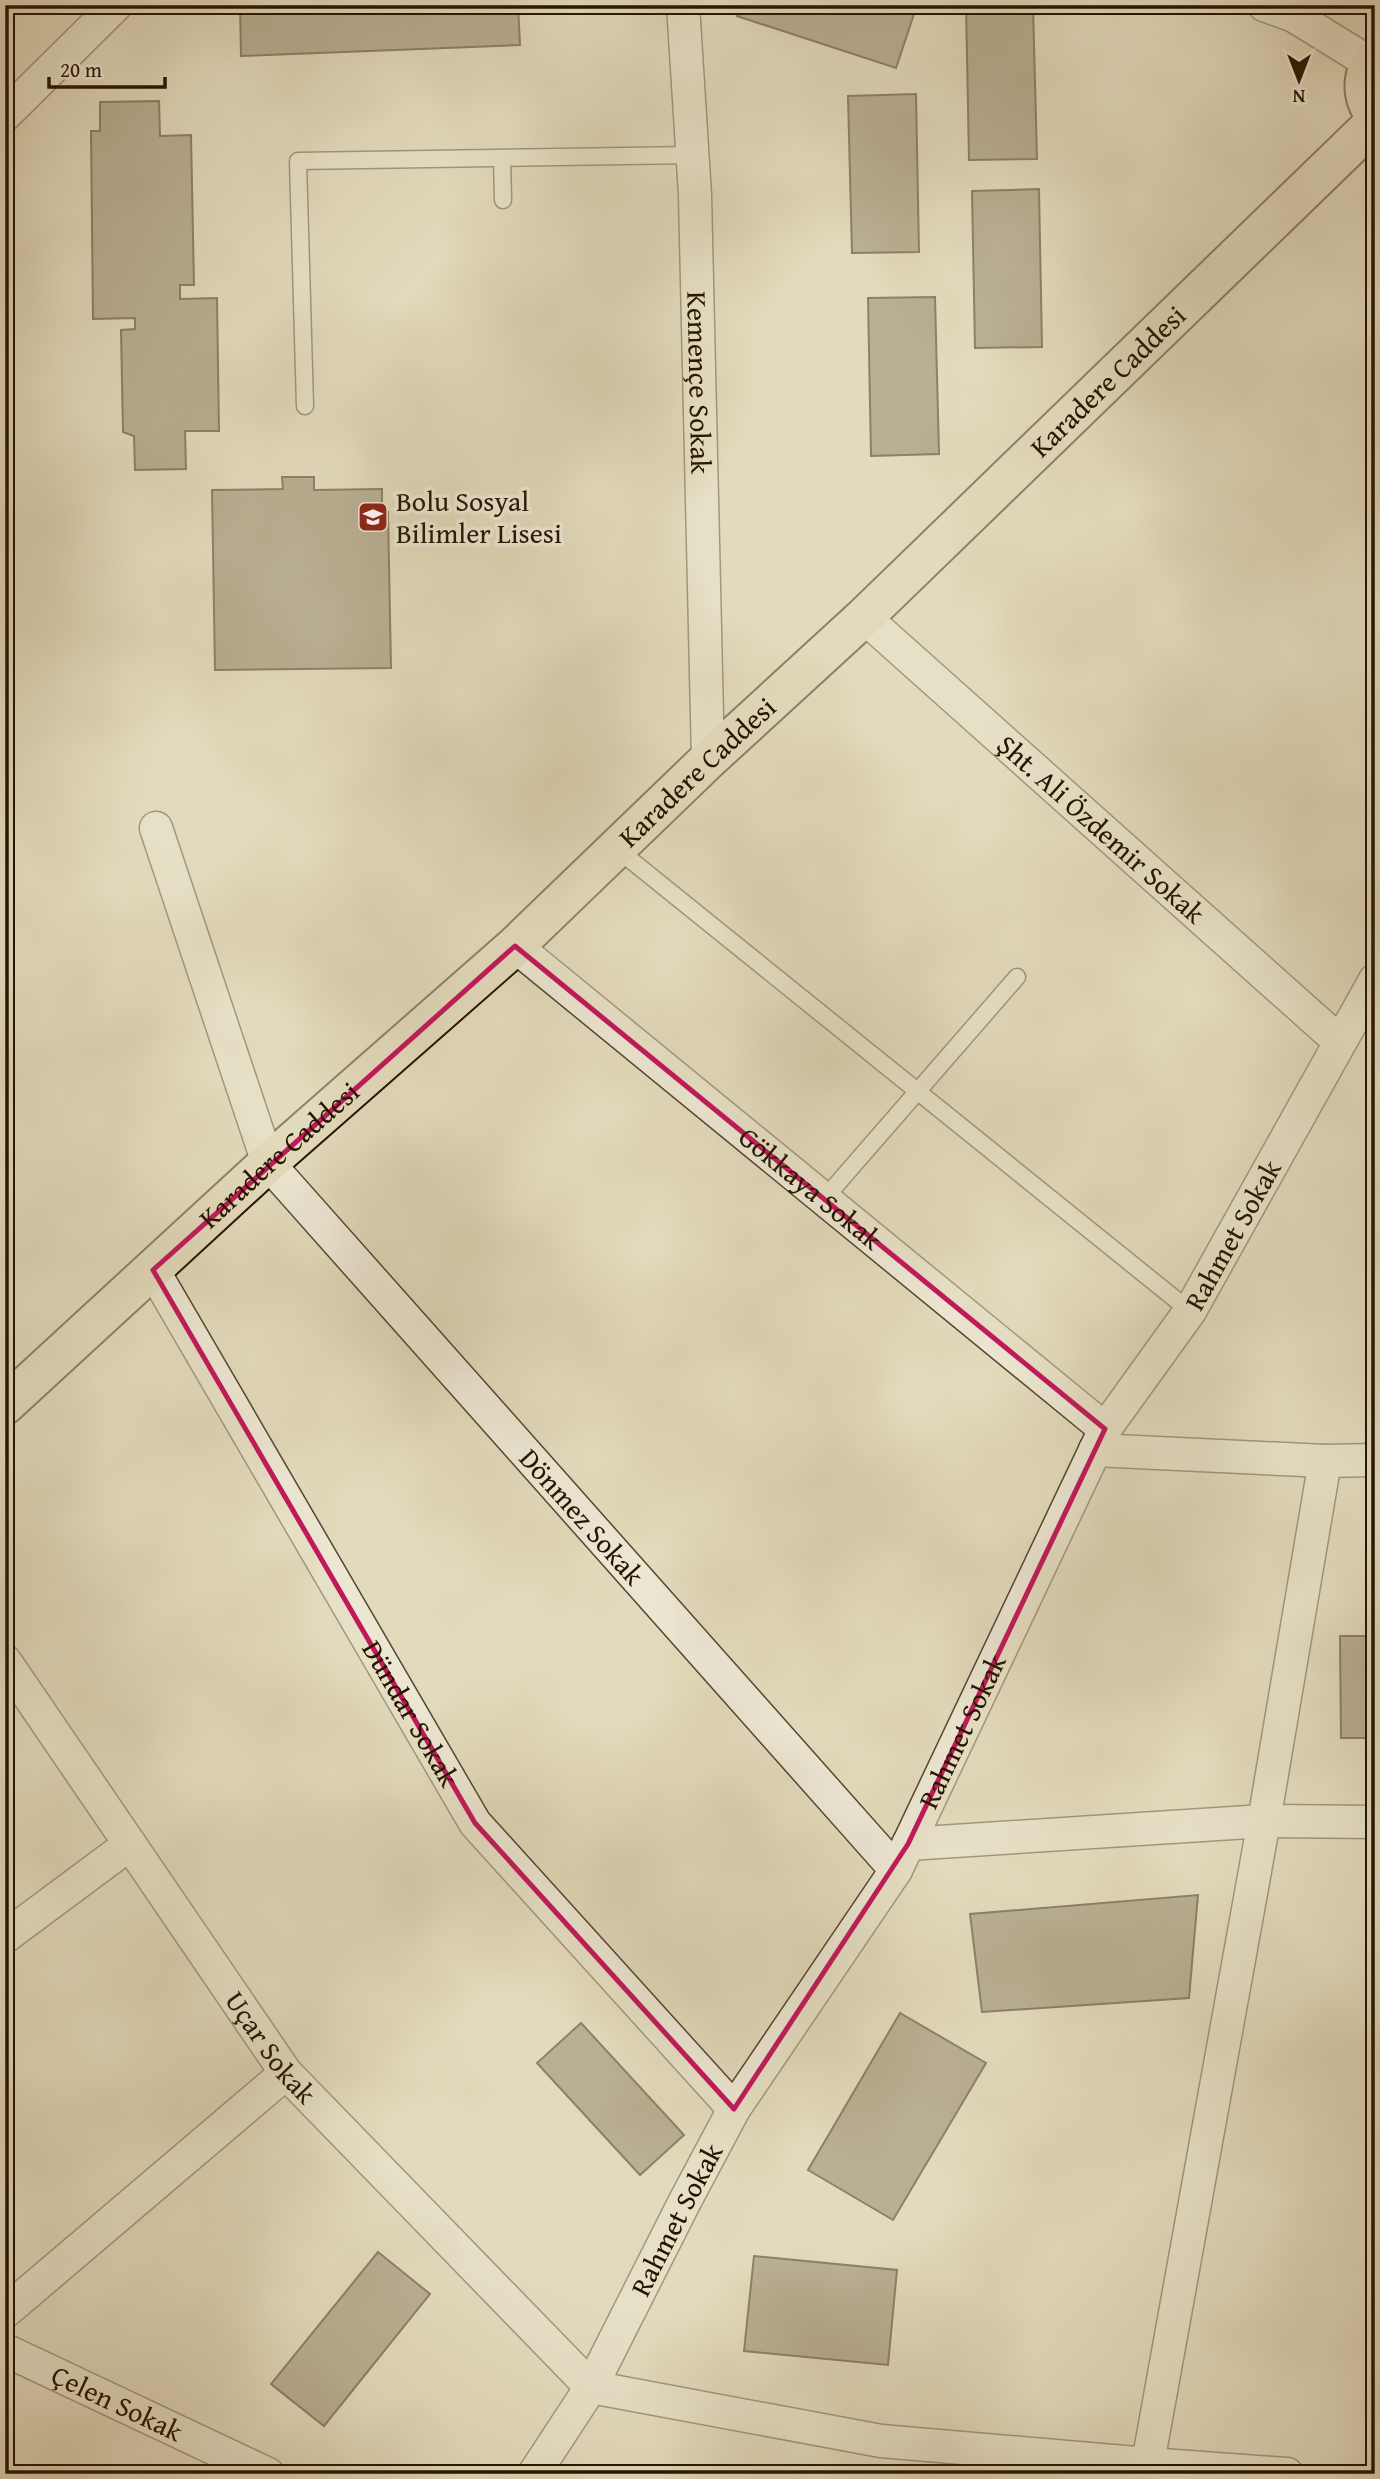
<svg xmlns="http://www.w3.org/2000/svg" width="1380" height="2479" font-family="'Gentium Book Plus',serif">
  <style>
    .building { fill: #877b62; stroke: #251400; stroke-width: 2 }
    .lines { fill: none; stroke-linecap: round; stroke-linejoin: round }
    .service-casing { stroke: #54462f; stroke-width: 19 }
    .minor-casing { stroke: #54462f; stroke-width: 35 }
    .primary-casing { stroke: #251400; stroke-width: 42 }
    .service { stroke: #ece7d3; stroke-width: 16 }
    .minor { stroke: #ece7d3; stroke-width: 32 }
    .primary { stroke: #e2dabc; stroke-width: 38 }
    .marked { fill: none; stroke: #c2185b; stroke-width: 5; stroke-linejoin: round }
    .labels { text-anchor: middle; stroke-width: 7; stroke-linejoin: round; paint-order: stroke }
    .street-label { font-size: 28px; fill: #251400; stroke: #ece7d3 }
    .poi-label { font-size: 28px; fill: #251400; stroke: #ece7d3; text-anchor: start }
  </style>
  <rect width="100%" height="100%" fill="#e2dabc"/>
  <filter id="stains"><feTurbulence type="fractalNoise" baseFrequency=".00286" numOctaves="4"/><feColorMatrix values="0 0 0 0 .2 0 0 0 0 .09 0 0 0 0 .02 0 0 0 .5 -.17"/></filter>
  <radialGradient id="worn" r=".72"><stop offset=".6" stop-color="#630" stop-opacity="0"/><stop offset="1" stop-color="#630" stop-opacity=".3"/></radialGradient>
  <g class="building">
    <path d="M240 5H518L520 45 241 56Z"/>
    <path d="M741 5H917L896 68 737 16Z"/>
    <path d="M966 5H1033L1037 159 969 160Z"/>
    <path d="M916 94 919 252 852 253 848 96Z"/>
    <path d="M159 101 160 136 191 135 194 285H180V299L217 298 219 431H185L186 469 135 470 134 436 123 432 121 330 135 329V318L93 319 91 131H100V102Z"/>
    <path d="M1039 189 1042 347 975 348 972 191Z"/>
    <path d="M935 297 939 454 871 456 868 298Z"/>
    <path d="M282 477H314V490L382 489V512H388L391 668 215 670 212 490 283 489Z"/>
    <path d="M1340 1636H1375V1738H1341Z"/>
    <path d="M1198 1895 1189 1998 982 2012 970 1914Z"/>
    <path d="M900 2013 986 2063 893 2220 808 2170Z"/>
    <path d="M581 2023 684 2135 640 2175 537 2063Z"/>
    <path d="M378 2252 430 2294 324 2426 271 2384Z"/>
    <path d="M754 2256 897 2270 888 2365 744 2351Z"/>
  </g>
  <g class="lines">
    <g class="service-casing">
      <g id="service">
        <path d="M502 158 503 200"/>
        <path d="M305 406 298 161 692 155"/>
        <path d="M617 849 1190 1311"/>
        <path d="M824 1199 1017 977"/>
      </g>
    </g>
    <g class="minor-casing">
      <g id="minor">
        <path id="s1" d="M683 5 695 195 708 760"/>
        <path d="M1264 5 1294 16 1370 63"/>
        <path d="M5 115 116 5"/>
        <path id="s2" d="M864 617 1339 1041"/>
        <path id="s3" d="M156 828 268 1163 896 1870"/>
        <path id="s4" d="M515 946 1105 1429"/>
        <path id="s5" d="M153 1270 475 1823 734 2109"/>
        <path d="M1095 1450 1325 1461"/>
        <path id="s6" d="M5 1661 286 2073 591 2387 881 2441 1148 2464 1287 2474"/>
        <path d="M908 1844 1264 1821 1375 1822"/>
        <path d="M5 1937 130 1844"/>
        <path d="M5 2312 286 2073"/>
        <path id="s7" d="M5 2350 268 2474"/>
        <path id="s8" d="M534 2474 591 2387 684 2203 734 2109 896 1870 1105 1429 1190 1311 1375 980"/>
        <path d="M1146 2474 1264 1821 1325 1461 1375 1460"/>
      </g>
    </g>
    <g class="primary-casing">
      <g id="primary">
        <path d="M1375 58C1361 75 1361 97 1375 115"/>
        <path id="s9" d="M5 1405 268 1163 515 946 708 760 864 617 1375 122"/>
      </g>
    </g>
    <use href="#service" class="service"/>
    <use href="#minor" class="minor"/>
    <use href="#primary" class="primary"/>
  </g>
  <path d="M0 0H1380V2479H0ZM515 946 1105 1429 908 1844 734 2109 475 1823 153 1270Z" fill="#e2dabc" fill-opacity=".55" fill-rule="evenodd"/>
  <path class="marked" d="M515 946 1105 1429 908 1844 734 2109 475 1823 153 1270Z"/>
  <defs>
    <g id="school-square" transform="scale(1.575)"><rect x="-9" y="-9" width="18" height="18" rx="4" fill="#8f2418" stroke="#ece7d3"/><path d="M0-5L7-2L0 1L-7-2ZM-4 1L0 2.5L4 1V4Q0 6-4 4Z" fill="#fff"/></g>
  </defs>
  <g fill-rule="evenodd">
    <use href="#school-square" x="373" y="517"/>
  </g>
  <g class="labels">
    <g class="street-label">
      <text dy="10" stroke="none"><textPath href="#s9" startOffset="1505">Karadere Caddesi</textPath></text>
      <text dy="10" stroke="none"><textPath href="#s1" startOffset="378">Kemençe Sokak</textPath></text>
      <text dy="10" stroke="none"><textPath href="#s9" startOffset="938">Karadere Caddesi</textPath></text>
      <text dy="10" stroke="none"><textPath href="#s2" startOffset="318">Şht. Ali Özdemir Sokak</textPath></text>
      <text dy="10" stroke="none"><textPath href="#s9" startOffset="371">Karadere Caddesi</textPath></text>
      <text dy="10" stroke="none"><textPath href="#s4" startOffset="382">Gökkaya Sokak</textPath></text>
      <text dy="10" stroke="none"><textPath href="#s8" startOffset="1426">Rahmet Sokak</textPath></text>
      <text dy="10" stroke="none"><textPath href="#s3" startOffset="826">Dönmez Sokak</textPath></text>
      <text dy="10" stroke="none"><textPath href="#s5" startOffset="513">Dündar Sokak</textPath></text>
      <text dy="10" stroke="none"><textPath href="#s8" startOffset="859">Rahmet Sokak</textPath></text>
      <text dy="10" stroke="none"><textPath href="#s6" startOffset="469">Uçar Sokak</textPath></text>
      <text dy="10" stroke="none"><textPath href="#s8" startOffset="292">Rahmet Sokak</textPath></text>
      <text dy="10" stroke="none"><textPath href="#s7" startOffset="124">Çelen Sokak</textPath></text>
    </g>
    <g class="poi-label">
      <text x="396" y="511">Bolu Sosyal<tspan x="396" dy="32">Bilimler Lisesi</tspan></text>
    </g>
  </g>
  <rect width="1380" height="2479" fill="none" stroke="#e2dabc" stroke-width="28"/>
  <rect x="7" y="7" width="1366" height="2465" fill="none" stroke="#251400" stroke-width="3.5"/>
  <rect x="14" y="14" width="1352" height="2451" fill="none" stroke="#251400" stroke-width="2"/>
  <g transform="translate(1299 80) rotate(180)" stroke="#ece7d3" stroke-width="5" paint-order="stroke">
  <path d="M0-5L12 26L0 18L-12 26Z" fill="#251400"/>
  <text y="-10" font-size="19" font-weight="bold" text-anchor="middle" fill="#251400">N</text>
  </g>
  <path d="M49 77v10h116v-10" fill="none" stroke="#251400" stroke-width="3.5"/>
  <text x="60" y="77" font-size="21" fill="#251400" stroke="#ece7d3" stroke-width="5" paint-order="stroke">20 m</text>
  <rect width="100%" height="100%" filter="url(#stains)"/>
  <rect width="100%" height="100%" fill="url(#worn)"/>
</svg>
